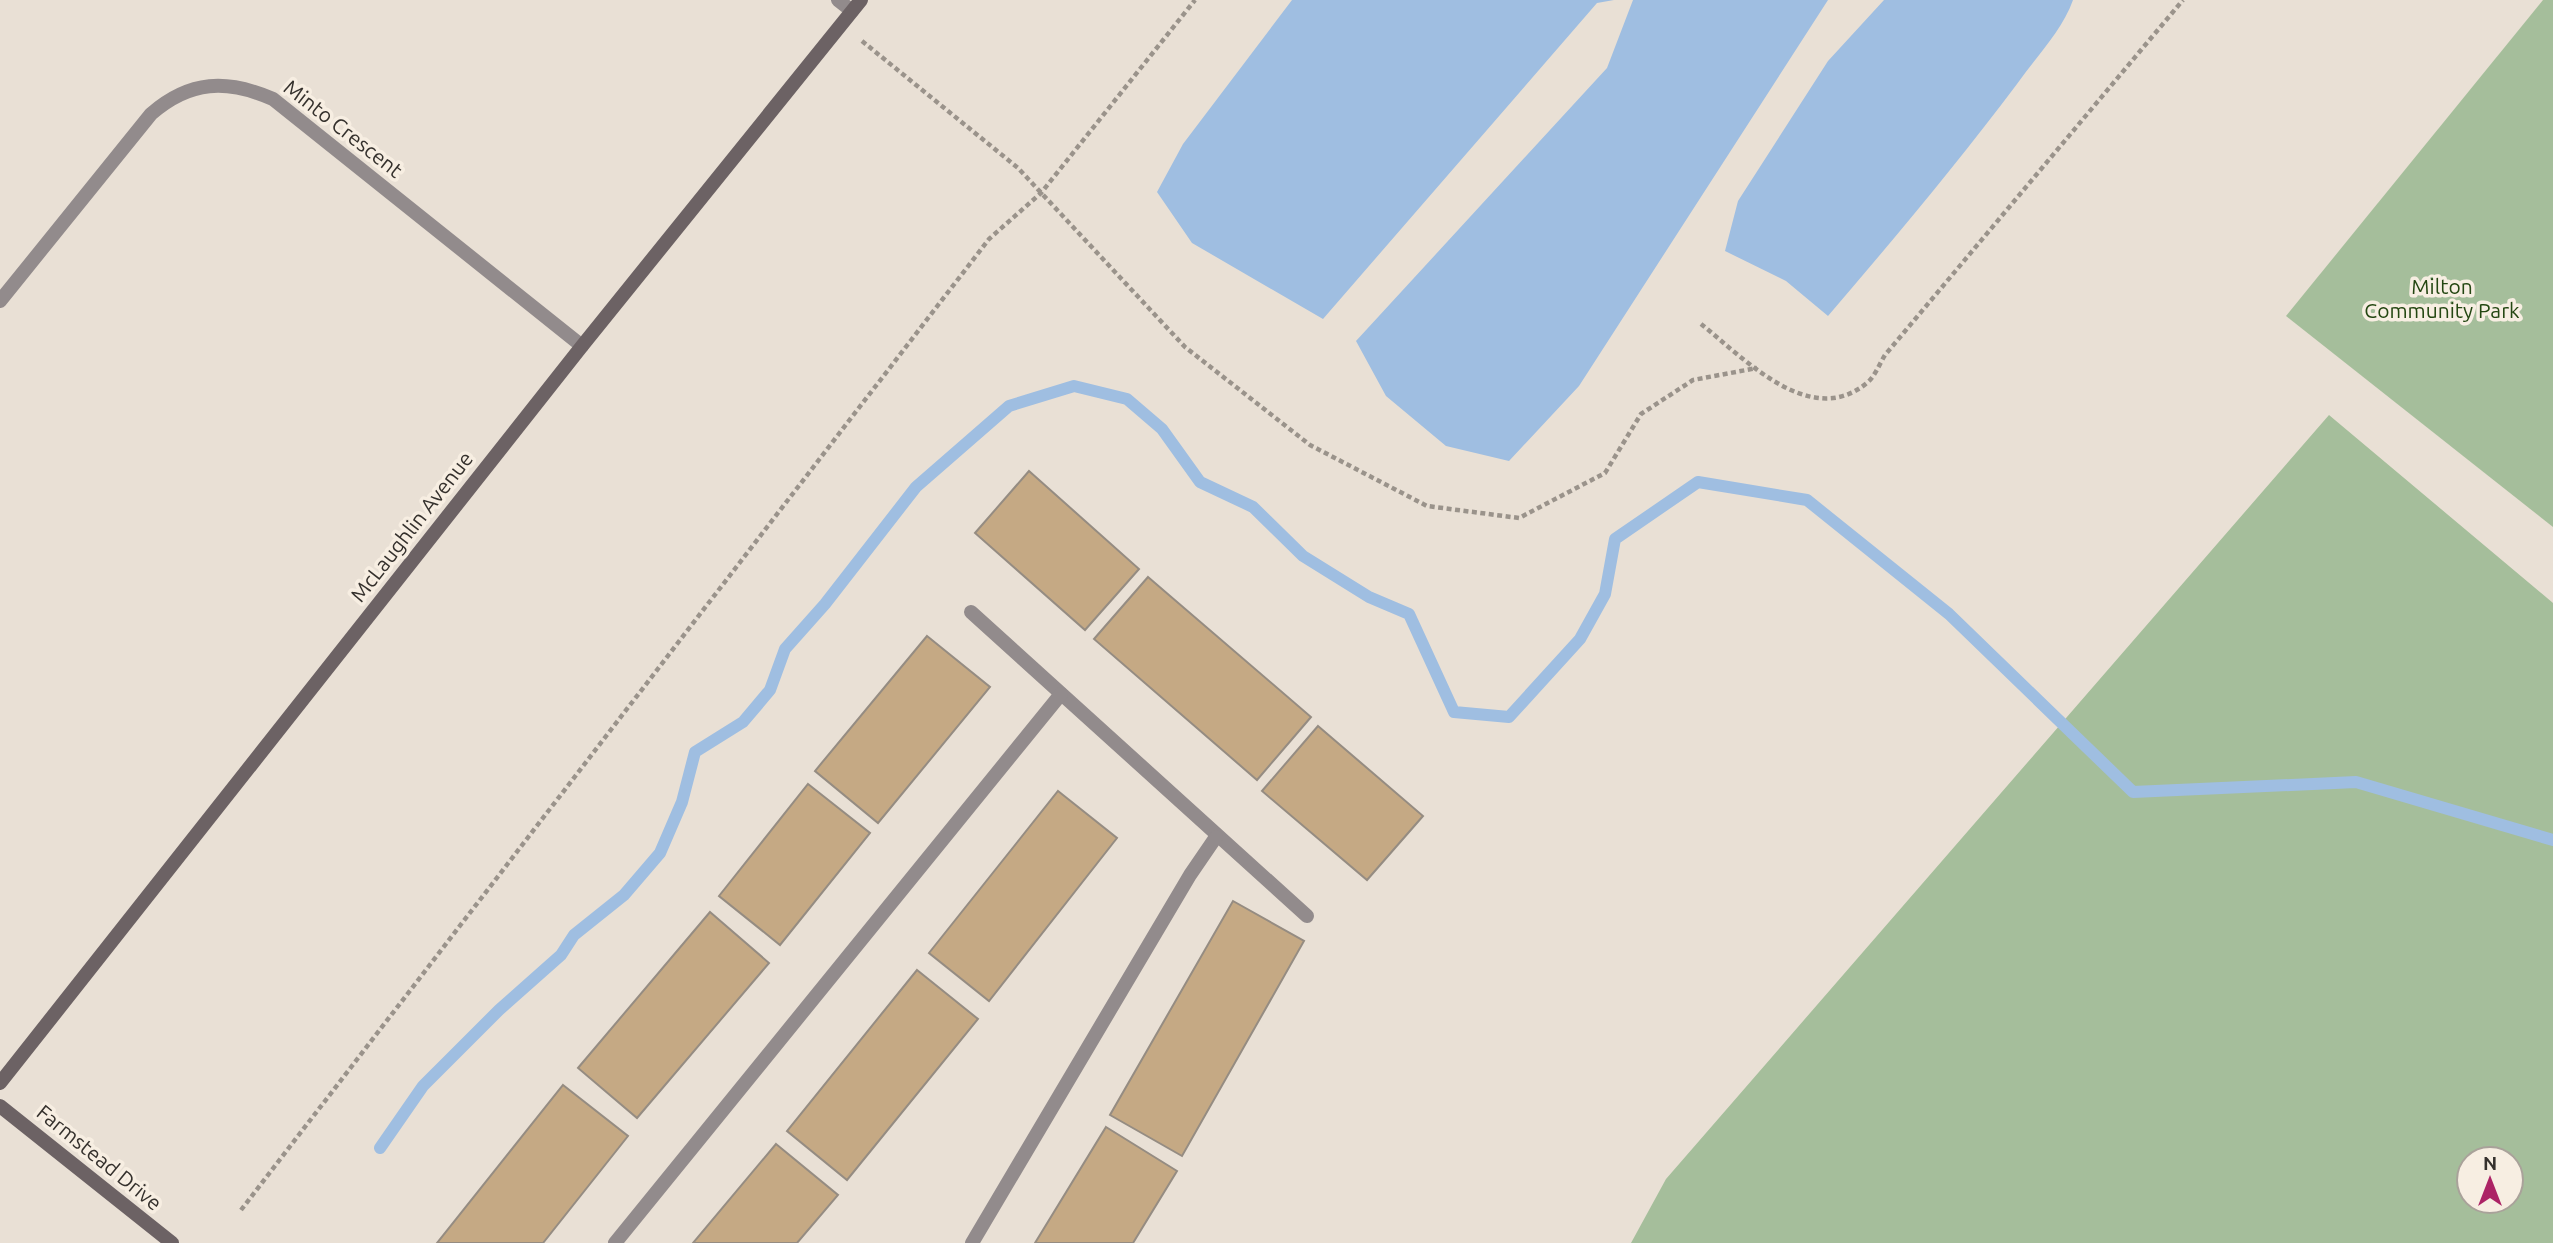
<svg xmlns="http://www.w3.org/2000/svg" width="2553" height="1243" font-family="Ubuntu,sans-serif">
  <style>
    .green { fill: #a5be9b; fill-rule: evenodd }
    .water { fill: #9fbee1 }
    .lines { fill: none; stroke-linecap: round; stroke-linejoin: round }
    .stream { stroke: #9fbee1; stroke-width: 12 }
    .building { fill: #c5a984; stroke: #958c82; stroke-width: 2 }
    .path { stroke: #9a938b; stroke-width: 4.5; stroke-dasharray: 5 3.5; stroke-linecap: butt }
    .lane { stroke: #928b8c; stroke-width: 14 }
    .street { stroke: #928b8c; stroke-width: 14 }
    .secondary { stroke: #6c6264; stroke-width: 14 }
    .labels { text-anchor: middle; stroke-width: 7; stroke-linejoin: round; paint-order: stroke }
    .street-label { font-size: 21px; fill: #35312d; stroke: #f7eee2 }
    .park-label { font-size: 21px; fill: #244712; stroke: #f7eee2 }
  </style>
  <rect width="100%" height="100%" fill="#e9e0d5"/>
  <g class="green">
    <path d="M2543 0H2553V527L2286 316Z"/>
    <path d="M2329 415 2553 603V1243H1631L1666 1179ZM2511 1159V1201H2469V1159Z"/>
  </g>
  <g class="water">
    <path d="M1292 0H1614L1597 3 1323 319 1192 243 1157 192 1183 144Z"/>
    <path d="M1633 0H1828L1579 386 1509 461 1446 446 1386 396 1356 341 1607 68Z"/>
    <path d="M1884 0H2073C2062 31 2036 57 2017 84 1957 164 1893 240 1828 316L1786 281 1725 251 1738 201 1828 61Z"/>
  </g>
  <g class="lines">
    <path class="stream" d="M380 1148 423 1086 499 1010 561 955 574 935 624 895 660 853 682 802 695 752 743 722 770 690 785 649 825 604 916 487 1009 406 1074 386 1127 399 1162 429 1200 482 1253 507 1303 556 1369 597 1409 614 1454 712 1509 717 1580 639 1605 594 1615 539 1698 482 1807 500 1949 614 2133 792 2356 782 2553 840"/>
  </g>
  <g class="building">
    <path d="M1029 471 1139 569 1085 630 975 533Z"/>
    <path d="M1148 577 1311 717 1257 780 1094 639Z"/>
    <path d="M927 636 990 687 878 823 815 771Z"/>
    <path d="M1318 726 1423 816 1367 880 1262 791Z"/>
    <path d="M808 784 870 833 780 945 719 896Z"/>
    <path d="M1058 791 1117 838 989 1001 929 953Z"/>
    <path d="M1233 901 1304 941 1182 1156 1110 1115Z"/>
    <path d="M710 912 769 963 637 1118 578 1068Z"/>
    <path d="M917 970 978 1019 847 1180 787 1131Z"/>
    <path d="M563 1085 628 1136 543 1243H437Z"/>
    <path d="M1106 1127 1177 1171 1133 1243H1035Z"/>
    <path d="M776 1144 838 1195 797 1243H693Z"/>
  </g>
  <g class="lines">
    <g class="path">
      <path d="M862 41 1018 168 1185 347 1310 445 1427 506 1519 518 1605 473 1641 414 1693 380 1757 368"/>
      <path d="M1701 324C1744 358 1811 431 1868 382 1875 376 1880 363 1885 355L2183 0"/>
      <path d="M241 1210 989 239 1041 193 1195 0"/>
    </g>
    <g class="lane">
      <path d="M971 612 1307 916"/>
      <path d="M615 1243 1061 694"/>
      <path d="M972 1243 1190 875 1216 837"/>
    </g>
    <g class="street">
      <path d="M838 0 852 11"/>
      <path d="M0 301 151 114C190 80 227 79 273 99L582 346"/>
    </g>
    <g class="secondary">
      <path d="M0 1083 582 346 861 0"/>
      <path d="M0 1106 172 1243"/>
    </g>
  </g>
  <g class="labels">
    <g class="street-label">
      <text transform="translate(343 129) rotate(38)" y="7">Minto Crescent</text>
      <text transform="translate(412 527) rotate(-52)" y="7">McLaughlin Avenue</text>
      <text transform="translate(99 1158) rotate(39)" y="7">Farmstead Drive</text>
    </g>
    <g class="park-label">
      <text x="2442" y="294">Milton<tspan x="2442" dy="24">Community Park</tspan></text>
    </g>
  </g>
  <g transform="translate(2490 1180)"><circle r="33" fill="#f7eee2" stroke="#a9a29a" stroke-width="2"/>
  <path d="M0-5L12 26L0 18L-12 26Z" fill="#ac2365"/>
  <text y="-10" font-size="19" font-weight="bold" text-anchor="middle" fill="#35312d">N</text>
  </g>
</svg>
